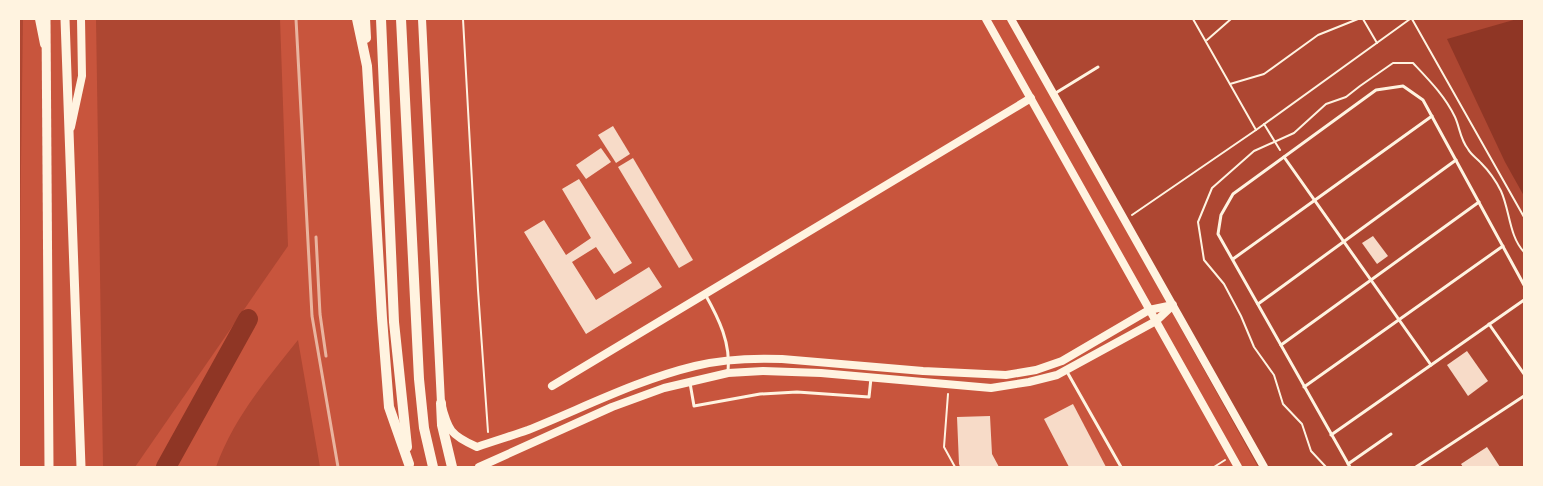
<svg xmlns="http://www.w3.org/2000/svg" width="1543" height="486" font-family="'Golos Text',sans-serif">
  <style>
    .green { fill: #ae4732 }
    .water { fill: #8f3625 }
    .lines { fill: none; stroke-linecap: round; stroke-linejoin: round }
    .river { stroke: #8f3625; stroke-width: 20 }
    .building { fill: #f7dbc8 }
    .path { stroke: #fff3e0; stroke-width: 2 }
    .service { stroke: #fff3e0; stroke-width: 3 }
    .tertiary { stroke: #fff3e0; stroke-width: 8 }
    .secondary { stroke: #fff3e0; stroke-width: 9 }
    .primary { stroke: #fff3e0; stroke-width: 10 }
    .rail { stroke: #e9b49f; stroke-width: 3 }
  </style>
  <rect width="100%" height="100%" fill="#c8553d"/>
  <g class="green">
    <path d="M19 19H23L19 315Z"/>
    <path d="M96 19H280L288 246 135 467H103Z"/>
    <path d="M1009 19H1524V467H1258Z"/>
    <path d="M298 340 320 467H216C233 419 266 380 298 340Z"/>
  </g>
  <path class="water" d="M1517 19H1524V196L1505 162 1447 39Z"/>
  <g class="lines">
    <path class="river" d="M166 467 248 319"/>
  </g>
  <g class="building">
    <path d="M613 126 630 154 616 163 598 135Z"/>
    <path d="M601 148 611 162 586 179 576 165Z"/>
    <path d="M633 158 693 260 679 268 618 167Z"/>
    <path d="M579 179 632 263 614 274 596 247 572 262 596 300 649 267 662 287 586 334 524 232 544 220 566 255 591 238 562 189Z"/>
    <path d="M1373 236 1388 256 1377 264 1362 243Z"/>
    <path d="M1467 351 1488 381 1468 396 1447 365Z"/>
    <path d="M1073 404 1106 467H1069L1044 419Z"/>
    <path d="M990 416 992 454 999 467H960L959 464 957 417Z"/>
    <path d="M1487 447 1500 467H1463L1461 464Z"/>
  </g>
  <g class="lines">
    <g class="path">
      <path d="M463 19 478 290 488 432"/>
      <path d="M1193 19 1256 130"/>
      <path d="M1363 19 1377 43"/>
      <path d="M1412 19 1524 217"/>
      <path d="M1207 40 1231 19"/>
      <path d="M1230 84 1264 74 1318 35 1358 19"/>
      <path d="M1264 124 1280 150"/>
      <path d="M1132 215 1256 130 1410 19"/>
      <path d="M948 394 944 447 955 467"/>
      <path d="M1214 467 1225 460"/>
      <path d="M1326 467 1311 451 1302 424 1283 404 1274 375 1254 347 1241 316 1224 284 1204 260 1198 222 1212 188 1254 151 1294 133 1326 104 1346 97 1360 86 1393 63H1413C1429 80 1445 96 1455 117 1460 128 1460 139 1468 149 1471 155 1477 158 1481 163 1489 171 1496 181 1501 191 1510 211 1509 236 1524 252"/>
    </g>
    <g class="service">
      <path d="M1054 94 1098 67"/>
      <path d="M1284 157 1431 365"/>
      <path d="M1233 259 1432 116"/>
      <path d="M705 294C719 319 731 343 728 372"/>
      <path d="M1258 304 1456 160"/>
      <path d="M1489 324 1524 374"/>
      <path d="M1281 345 1479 202"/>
      <path d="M1066 370 1121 467"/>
      <path d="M690 383 694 406 760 394 797 392 869 397 871 378"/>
      <path d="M1304 387 1503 246"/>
      <path d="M1331 435 1524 300"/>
      <path d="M1348 464 1391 434"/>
      <path d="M1350 467 1218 234 1221 215 1233 194 1376 90 1403 86 1423 100 1524 285"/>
      <path d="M1416 467 1524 396"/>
    </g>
    <g class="tertiary">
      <path d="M39 19 44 44"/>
      <path d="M422 19 441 403C448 430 450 435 477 447 494 441 511 436 528 430 583 408 637 380 695 366 723 359 753 358 782 359L923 371 1006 375 1036 370 1062 361 1149 310 1173 305"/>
      <path d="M986 19 1238 467"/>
      <path d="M1011 19 1264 467"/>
      <path d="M71 127 82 76 81 19"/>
      <path d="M552 386 1031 98"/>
      <path d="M479 467 612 407 664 388 728 373 763 371 821 373 991 388 1029 382 1057 375 1156 321 1172 306"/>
    </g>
    <g class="secondary">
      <path d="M46 19 49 467"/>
      <path d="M65 19 81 467"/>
    </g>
    <g class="primary">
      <path d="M357 19 367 66 382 318 389 407 409 464"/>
      <path d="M365 19 366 38"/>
      <path d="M381 19 394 322 407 447"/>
      <path d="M401 19 419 379 424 428 433 467"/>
      <path d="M441 403 442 425 452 467"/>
    </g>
    <g class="rail">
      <path d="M296 19 312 316 338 467"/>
      <path d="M316 237 320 314 326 356"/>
    </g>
  </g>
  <rect width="1543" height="486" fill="none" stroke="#fff3e0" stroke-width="40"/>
</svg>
